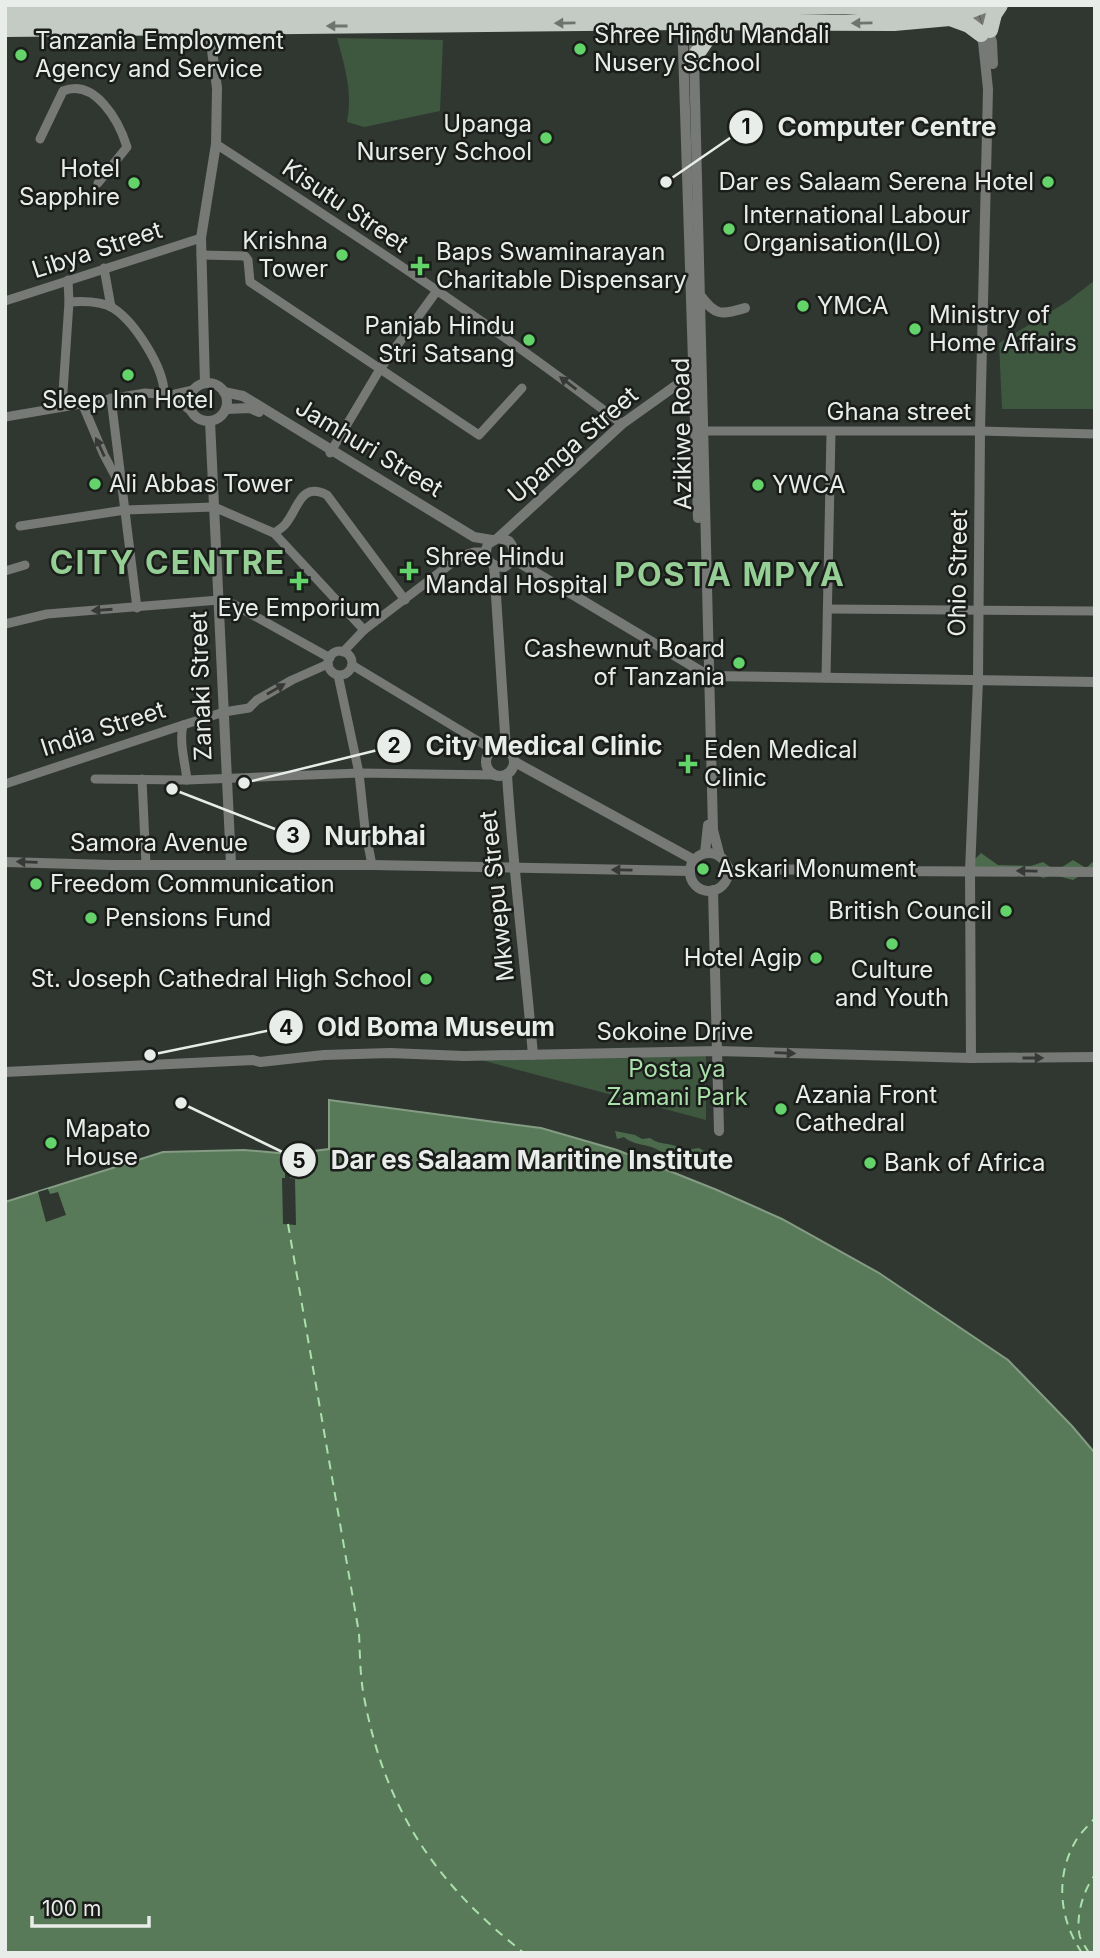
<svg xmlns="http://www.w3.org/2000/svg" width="1100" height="1958" font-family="Inter,sans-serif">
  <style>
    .green { fill: #3e573f }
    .forest { fill: #4b6b4c }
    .water { fill: #597a59; stroke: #849c84; stroke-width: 2 }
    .pier { fill: #303730 }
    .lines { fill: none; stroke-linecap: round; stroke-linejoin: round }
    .ferry { stroke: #aae0aa; stroke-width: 2; stroke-dasharray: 9 7; stroke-linecap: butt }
    .minor { stroke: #767976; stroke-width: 9 }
    .tertiary { stroke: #767976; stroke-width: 10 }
    .trunk { stroke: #c4cac4; stroke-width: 16 }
    .oneway { fill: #6f746f }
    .oneway2 { fill: #363936 }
    .poi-dot { fill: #62d469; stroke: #1a1d1a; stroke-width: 2.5 }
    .labels { text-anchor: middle; stroke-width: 5; stroke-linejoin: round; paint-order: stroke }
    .poi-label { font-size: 24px; fill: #e9ede9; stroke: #1a1d1a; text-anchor: start }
    .street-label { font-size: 24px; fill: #e9ede9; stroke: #1a1d1a }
    .park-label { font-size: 24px; fill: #a9dfa9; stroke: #1a1d1a }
    .district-label { font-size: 32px; font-weight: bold; letter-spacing: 2px; fill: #95cf96; stroke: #1a1d1a }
    .leader { fill: none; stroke: #e9ede9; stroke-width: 2.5 }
    .callout-dot { fill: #e9ede9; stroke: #1a1d1a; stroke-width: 2.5 }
    .mark-label { font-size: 21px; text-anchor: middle; font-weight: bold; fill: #111 }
    .callout-label { font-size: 26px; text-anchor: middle; font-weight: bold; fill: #e9ede9; stroke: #1a1d1a; stroke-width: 5; stroke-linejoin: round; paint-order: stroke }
  </style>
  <rect width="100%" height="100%" fill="#303730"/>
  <g class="green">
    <path d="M337 38 443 40 440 111 364 127 347 122C353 93 345 67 337 38Z"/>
    <path d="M1095 280V409H1002L999 343 1068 301Z"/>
    <path d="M706 1054V1120L481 1060Z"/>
  </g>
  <g class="forest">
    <path d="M981 853 998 865 1031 866 1043 862 1056 871 1073 860 1086 868 1095 860V878L1084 873 1073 880 1054 875 1043 878 1030 871 1023 877 994 871 977 876 972 862Z"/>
    <path d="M615 1131 635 1135 642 1139 650 1138C660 1146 674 1142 684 1150L699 1148 704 1151 700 1157 694 1153 689 1158 683 1153 679 1155 672 1149 662 1153C652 1143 635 1147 624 1137L617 1139Z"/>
  </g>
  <path class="water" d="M329 1100 541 1128 617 1150 717 1190 782 1219 879 1273 1008 1360 1072 1426 1095 1453V1953H5V1202L163 1152 244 1150 290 1154 329 1149Z"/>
  <g class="pier">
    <path d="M285 1154H290V1178L295 1179 296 1225 283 1224 282 1178H285Z"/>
    <path d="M48 1189 50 1194 58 1192 66 1215 46 1222 38 1192Z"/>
  </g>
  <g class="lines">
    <g class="ferry">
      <path d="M288 1224 359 1633C360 1654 360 1676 364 1697 385 1809 435 1883 524 1953"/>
      <path d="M1082 1953C1060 1921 1055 1879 1074 1844 1079 1834 1088 1826 1095 1818"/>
      <path d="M1089 1953C1086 1948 1082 1942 1080 1937 1075 1918 1083 1890 1095 1875"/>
    </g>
    <g class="minor">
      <path d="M40 139 63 91C95 78 119 121 127 147L98 183"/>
      <path d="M216 144C354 234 492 324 622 424"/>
      <path d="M201 255 245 256 248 260 250 282 479 435 522 388"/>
      <path d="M104 268 111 307"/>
      <path d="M5 301 201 238"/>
      <path d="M69 302C84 301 101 301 113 308 135 322 164 368 164 393"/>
      <path d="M171 395 191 411"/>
      <path d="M111 398 137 608"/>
      <path d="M82 403 104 455 120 485"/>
      <path d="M62 407 69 302 68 280"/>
      <path d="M5 417 145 393 171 395 193 390"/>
      <path d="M703 431H980L1095 434"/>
      <path d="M330 453 380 369 436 292"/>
      <path d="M20 526 125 510 214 507 274 533 364 630"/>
      <path d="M274 533C279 530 284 527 287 522 299 506 301 482 327 495L405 600"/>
      <path d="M5 571 25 565"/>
      <path d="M828 609 1095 611"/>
      <path d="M5 624 47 614 219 600 233 604 330 658"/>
      <circle cx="340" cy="663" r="12"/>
      <path d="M343 652 364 630 461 556 474 552H485"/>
      <path d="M352 665 493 750"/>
      <path d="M338 675 359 773 365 829 372 865"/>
      <path d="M826 678 831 432"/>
      <path d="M183 725C179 742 185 762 187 780"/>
      <path d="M95 779 187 780 359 773 495 775"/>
      <path d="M142 779 146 865"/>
      <path d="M5 784 183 725 224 712 249 708 257 700 292 680 328 664"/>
    </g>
    <g class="tertiary">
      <path d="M970 5 983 42 988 89 980 431 978 680 970 871 971 1058"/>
      <path d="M982 5 992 42 993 64"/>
      <path d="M693 16 713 830 720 857"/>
      <path d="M682 17 698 518"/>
      <path d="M700 295C715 316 721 315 745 308"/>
      <circle cx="208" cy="402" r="19"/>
      <path d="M205 383 201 238 216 144 217 88 208 20"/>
      <path d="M224 392 243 396 474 537 492 540"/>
      <path d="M226 409 250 408 259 412"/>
      <path d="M210 421 231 864"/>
      <path d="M498 538 509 541C517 551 515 561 504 567 490 567 482 557 488 544L498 538 622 424 678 384 694 359"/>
      <path d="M513 559 709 676 1095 682"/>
      <path d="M494 565 506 749"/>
      <circle cx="500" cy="762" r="14"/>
      <path d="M515 762 694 860"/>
      <path d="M507 775C513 868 525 961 533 1055"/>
      <path d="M705 853 708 825"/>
      <circle cx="709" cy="872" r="19"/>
      <path d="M5 862 110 865H372L690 871"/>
      <path d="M727 870 856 869 888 871 1095 872"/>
      <path d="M713 890 719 1131"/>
      <path d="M5 1072 253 1060 260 1062 324 1055 390 1053 464 1056 717 1051 971 1058 1095 1057"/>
    </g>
    <g class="trunk">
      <path d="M5 14H207L682 7 702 9 842 6 909 10 952 5"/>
      <path d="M950 18 969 25 981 34"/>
      <path d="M5 29 682 22 894 23 950 18 984 5"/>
      <path d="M990 30 994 14 1000 5"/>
      <path d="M694 58 709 36 728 22"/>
    </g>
  </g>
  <defs><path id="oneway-solid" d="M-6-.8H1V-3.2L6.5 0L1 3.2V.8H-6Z" transform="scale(1.75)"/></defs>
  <g class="oneway">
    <use href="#oneway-solid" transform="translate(565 23) rotate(179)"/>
    <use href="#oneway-solid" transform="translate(862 23) rotate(179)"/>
    <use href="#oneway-solid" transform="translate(337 26) rotate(180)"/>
  </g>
  <g class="oneway2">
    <use href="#oneway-solid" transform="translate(568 383) rotate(-143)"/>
    <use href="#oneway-solid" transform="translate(100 447) rotate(-115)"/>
    <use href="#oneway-solid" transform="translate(102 610) rotate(176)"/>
    <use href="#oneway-solid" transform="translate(276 689) rotate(-30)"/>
    <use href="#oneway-solid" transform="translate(27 862) rotate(-178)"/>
    <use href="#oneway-solid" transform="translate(622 870) rotate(-179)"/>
    <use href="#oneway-solid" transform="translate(1027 871) rotate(-179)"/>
    <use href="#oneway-solid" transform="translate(785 1053) rotate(2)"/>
    <use href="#oneway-solid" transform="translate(1033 1058)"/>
  </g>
  <g class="poi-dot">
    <circle cx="580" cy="49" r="7"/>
    <circle cx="21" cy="55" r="7"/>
    <circle cx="546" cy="138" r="7"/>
    <circle cx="1048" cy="182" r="7"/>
    <circle cx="134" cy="183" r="7"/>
    <circle cx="729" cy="229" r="7"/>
    <circle cx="342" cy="255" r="7"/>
    <path d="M416.5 255.5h7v7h7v7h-7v7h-7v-7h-7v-7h7z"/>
    <circle cx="803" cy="306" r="7"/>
    <circle cx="915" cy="329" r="7"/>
    <circle cx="529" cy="340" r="7"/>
    <circle cx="128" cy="375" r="7"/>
    <circle cx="95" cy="484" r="7"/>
    <circle cx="758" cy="485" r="7"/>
    <path d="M405.5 560.5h7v7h7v7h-7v7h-7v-7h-7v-7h7z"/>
    <path d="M295.5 570.5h7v7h7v7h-7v7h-7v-7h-7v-7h7z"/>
    <circle cx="739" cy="663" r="7"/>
    <path d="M684.5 753.5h7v7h7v7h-7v7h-7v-7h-7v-7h7z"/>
    <circle cx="703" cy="869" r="7"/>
    <circle cx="36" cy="884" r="7"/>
    <circle cx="1006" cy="911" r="7"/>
    <circle cx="91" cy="918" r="7"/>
    <circle cx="892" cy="944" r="7"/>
    <circle cx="816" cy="958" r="7"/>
    <circle cx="426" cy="979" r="7"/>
    <circle cx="781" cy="1109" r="7"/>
    <circle cx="51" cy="1143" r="7"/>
    <circle cx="870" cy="1163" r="7"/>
  </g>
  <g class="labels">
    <g class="poi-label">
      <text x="594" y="43">Shree Hindu Mandali<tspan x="594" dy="28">Nusery School</tspan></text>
      <text x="35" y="49">Tanzania Employment<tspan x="35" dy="28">Agency and Service</tspan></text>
      <text x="532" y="132" text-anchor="end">Upanga<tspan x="532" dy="28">Nursery School</tspan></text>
      <text x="120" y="177" text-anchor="end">Hotel<tspan x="120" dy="28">Sapphire</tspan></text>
      <text x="1034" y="190" text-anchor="end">Dar es Salaam Serena Hotel</text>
      <text x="743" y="223">International Labour<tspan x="743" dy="28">Organisation(ILO)</tspan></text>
      <text x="328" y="249" text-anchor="end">Krishna<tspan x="328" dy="28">Tower</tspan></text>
      <text x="436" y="260">Baps Swaminarayan<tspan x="436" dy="28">Charitable Dispensary</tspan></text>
      <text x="817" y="314">YMCA</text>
      <text x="929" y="323">Ministry of<tspan x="929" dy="28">Home Affairs</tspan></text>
      <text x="515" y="334" text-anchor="end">Panjab Hindu<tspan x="515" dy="28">Stri Satsang</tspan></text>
      <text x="128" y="408" text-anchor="middle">Sleep Inn Hotel</text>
      <text x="109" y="492">Ali Abbas Tower</text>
      <text x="772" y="493">YWCA</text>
      <text x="425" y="565">Shree Hindu<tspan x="425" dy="28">Mandal Hospital</tspan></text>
      <text x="299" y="616" text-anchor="middle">Eye Emporium</text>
      <text x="725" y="657" text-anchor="end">Cashewnut Board<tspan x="725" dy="28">of Tanzania</tspan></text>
      <text x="704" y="758">Eden Medical<tspan x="704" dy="28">Clinic</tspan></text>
      <text x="717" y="877">Askari Monument</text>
      <text x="50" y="892">Freedom Communication</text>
      <text x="992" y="919" text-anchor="end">British Council</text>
      <text x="105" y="926">Pensions Fund</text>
      <text x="802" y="966" text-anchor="end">Hotel Agip</text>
      <text x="892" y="978" text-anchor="middle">Culture<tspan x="892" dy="28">and Youth</tspan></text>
      <text x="412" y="987" text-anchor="end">St. Joseph Cathedral High School</text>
      <text x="795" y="1103">Azania Front<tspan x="795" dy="28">Cathedral</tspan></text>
      <text x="65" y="1137">Mapato<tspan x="65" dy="28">House</tspan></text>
      <text x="884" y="1171">Bank of Africa</text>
    </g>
    <g class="street-label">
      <text transform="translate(345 206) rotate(34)" y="8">Kisutu Street</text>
      <text transform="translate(97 250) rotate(-18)" y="8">Libya Street</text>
      <text x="899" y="420">Ghana street</text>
      <text transform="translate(682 434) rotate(-91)" y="8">Azikiwe Road</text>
      <text transform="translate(573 445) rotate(-41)" y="8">Upanga Street</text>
      <text transform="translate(369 448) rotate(31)" y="8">Jamhuri Street</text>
      <text transform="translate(958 573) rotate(-89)" y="8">Ohio Street</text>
      <text transform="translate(201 686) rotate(-92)" y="8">Zanaki Street</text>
      <text transform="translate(103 729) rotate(-18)" y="8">India Street</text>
      <text x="159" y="851">Samora Avenue</text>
      <text transform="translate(497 896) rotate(-96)" y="8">Mkwepu Street</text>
      <text x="675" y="1040">Sokoine Drive</text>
    </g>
    <g class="park-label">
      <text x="677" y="1077">Posta ya<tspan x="677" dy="28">Zamani Park</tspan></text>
    </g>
    <g class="district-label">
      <text x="168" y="574">CITY CENTRE</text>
      <text x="730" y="586">POSTA MPYA</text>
    </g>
  </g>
  <path class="leader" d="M666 182L746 127M244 783L394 746M172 789L293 836M150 1055L286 1027M181 1103L299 1160"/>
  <g class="callout-dot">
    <circle cx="666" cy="182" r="7"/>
    <circle cx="244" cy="783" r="7"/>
    <circle cx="172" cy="789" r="7"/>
    <circle cx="150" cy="1055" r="7"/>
    <circle cx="181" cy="1103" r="7"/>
    <circle cx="746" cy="127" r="18"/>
    <circle cx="394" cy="746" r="18"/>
    <circle cx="293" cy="836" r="18"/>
    <circle cx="286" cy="1027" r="18"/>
    <circle cx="299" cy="1160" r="18"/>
  </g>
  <g class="mark-label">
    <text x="746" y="134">1</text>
    <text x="394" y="753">2</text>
    <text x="293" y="843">3</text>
    <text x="286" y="1035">4</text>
    <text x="299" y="1168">5</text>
  </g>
  <g class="callout-label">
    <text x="887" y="136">Computer Centre</text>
    <text x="544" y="755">City Medical Clinic</text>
    <text x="375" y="845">Nurbhai</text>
    <text x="436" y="1036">Old Boma Museum</text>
    <text x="532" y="1169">Dar es Salaam Maritine Institute</text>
  </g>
  <rect width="1100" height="1958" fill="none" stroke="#e9ede9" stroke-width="14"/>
  <path d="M32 1916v10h117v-10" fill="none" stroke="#e9ede9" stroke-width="3.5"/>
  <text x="42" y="1916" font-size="21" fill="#e9ede9" stroke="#1a1d1a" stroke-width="5" paint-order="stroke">100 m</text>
</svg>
